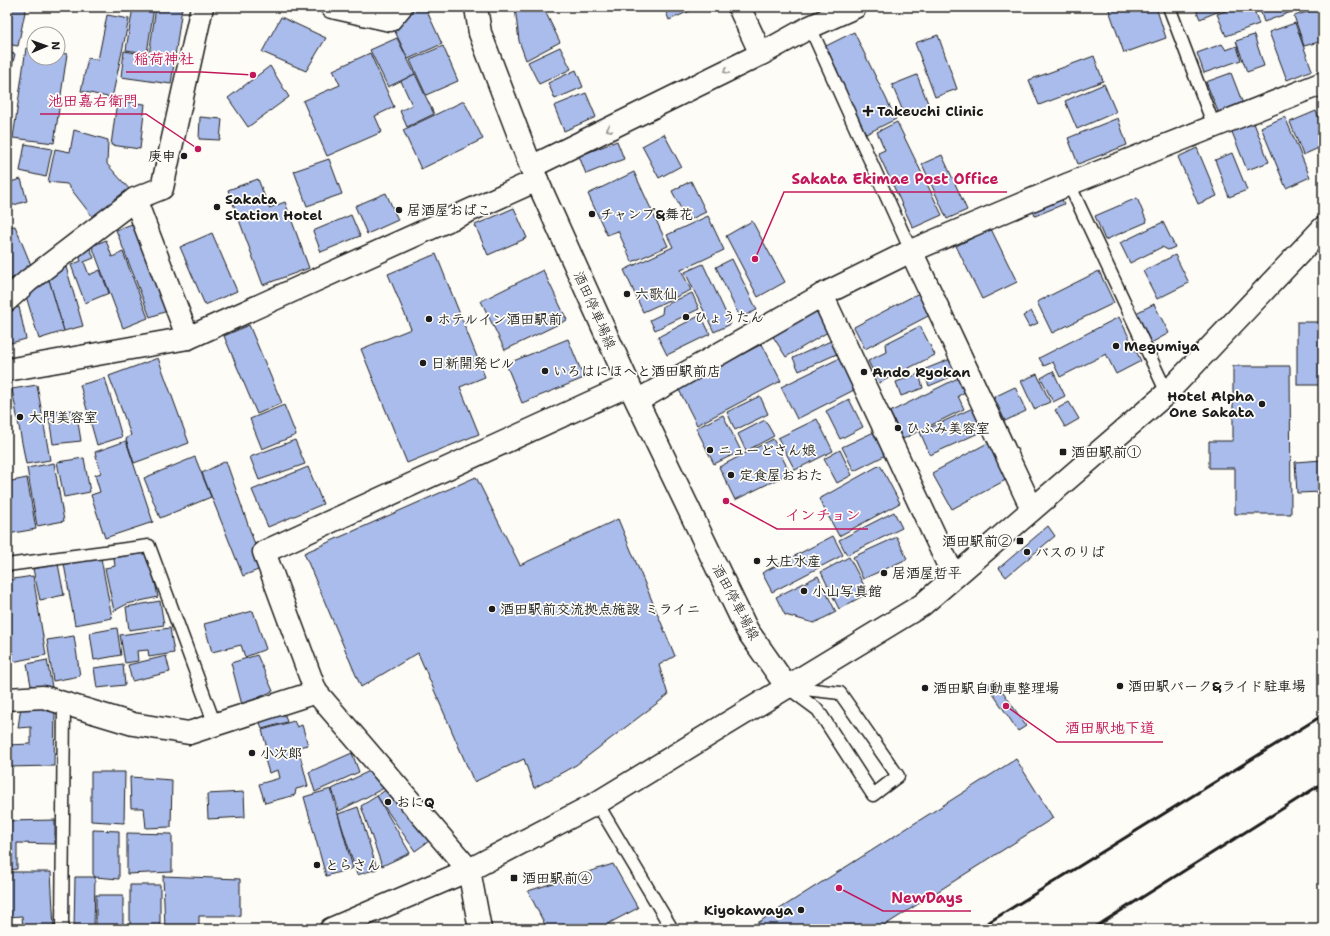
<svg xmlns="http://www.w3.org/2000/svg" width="1330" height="936" font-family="'Shantell Sans','Klee One',sans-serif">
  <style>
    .building { fill: #aabceb; stroke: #1c1c1c }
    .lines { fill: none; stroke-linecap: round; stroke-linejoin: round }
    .service-casing { stroke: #1c1c1c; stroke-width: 15 }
    .minor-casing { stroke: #1c1c1c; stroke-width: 25 }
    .tertiary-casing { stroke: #1c1c1c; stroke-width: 25 }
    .primary-casing { stroke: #1c1c1c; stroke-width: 25 }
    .service { stroke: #fdfcf7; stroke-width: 12 }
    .minor { stroke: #fdfcf7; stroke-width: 22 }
    .tertiary { stroke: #fdfcf7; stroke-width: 22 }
    .primary { stroke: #fdfcf7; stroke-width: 22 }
    .rail { stroke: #1c1c1c; stroke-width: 3 }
    .oneway { stroke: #989794 }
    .poi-dot { fill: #1c1c1c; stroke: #fdfcf7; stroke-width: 1.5 }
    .labels { text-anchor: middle; stroke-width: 3.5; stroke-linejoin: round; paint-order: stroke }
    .poi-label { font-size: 14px; font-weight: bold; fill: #1c1c1c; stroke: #fdfcf7; text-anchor: start }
    .street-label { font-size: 14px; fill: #1c1c1c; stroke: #fdfcf7 }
    .leader { fill: none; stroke: #c2185b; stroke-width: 1.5 }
    .callout-dot { fill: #c2185b; stroke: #fdfcf7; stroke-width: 1.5 }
    .callout-label { font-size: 15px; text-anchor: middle; font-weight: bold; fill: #c2185b; stroke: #fdfcf7; stroke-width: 3.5; stroke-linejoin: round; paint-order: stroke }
  </style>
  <rect width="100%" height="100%" fill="#fdfcf7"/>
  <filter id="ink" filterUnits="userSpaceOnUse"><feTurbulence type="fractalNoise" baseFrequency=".025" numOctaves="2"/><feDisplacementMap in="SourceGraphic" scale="8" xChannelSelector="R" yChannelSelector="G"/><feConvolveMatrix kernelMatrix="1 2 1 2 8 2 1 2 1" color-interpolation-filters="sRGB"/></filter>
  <g filter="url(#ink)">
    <g class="building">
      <path d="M7 7H26L18 46 7 44Z"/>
      <path d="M133 7H154L147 53 126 50Z"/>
      <path d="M156 7 182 8 171 84 121 77 124 51 149 55Z"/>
      <path d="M419 7H425L442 44 408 59 390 21Z"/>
      <path d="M515 7H543L560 42 526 60 519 41Z"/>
      <path d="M664 7H699L669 20Z"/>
      <path d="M1108 7H1156L1166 38 1124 53Z"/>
      <path d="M1195 7H1229L1200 19Z"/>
      <path d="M1236 7H1253L1259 24 1226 36 1217 14Z"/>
      <path d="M1259 7H1305L1264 22Z"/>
      <path d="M1323 7V41L1304 46 1294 16Z"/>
      <path d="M107 15 129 19 112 98 81 91 88 58 98 60Z"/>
      <path d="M281 17 326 38 306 71 262 52Z"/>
      <path d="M1295 23 1312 70 1287 80 1269 32Z"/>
      <path d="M854 32 896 119 866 134 824 47Z"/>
      <path d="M938 35 957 89 935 97 915 43Z"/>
      <path d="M1254 35 1264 66 1247 72 1236 41Z"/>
      <path d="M397 38 415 74 388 87 370 50Z"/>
      <path d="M1222 44 1226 50 1237 46 1241 60 1204 73 1197 53Z"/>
      <path d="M443 46 458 81 426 95 410 60Z"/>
      <path d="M560 47 571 69 539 84 528 62Z"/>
      <path d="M26 48 34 50V58H58V53L67 54 54 143 13 138Z"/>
      <path d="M7 52 15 54 9 79H7Z"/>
      <path d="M370 53 394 107 375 116 382 132 327 156 303 101 340 85 333 70Z"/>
      <path d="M1094 56 1103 81 1039 105 1029 80Z"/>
      <path d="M270 66 289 97 248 127 228 98Z"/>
      <path d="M576 70 583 87 555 99 548 83Z"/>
      <path d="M1231 73 1243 104 1219 114 1206 82Z"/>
      <path d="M415 74 434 114 407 127 400 111 412 105 401 81Z"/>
      <path d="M917 75 929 106 905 116 892 85Z"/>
      <path d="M1104 84 1116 112 1077 129 1065 101Z"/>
      <path d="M586 93 596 117 564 131 554 106Z"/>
      <path d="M117 101 145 104 140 149 111 145Z"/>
      <path d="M464 101 483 139 421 169 403 130Z"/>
      <path d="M1316 111 1323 128V146L1303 155 1290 122Z"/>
      <path d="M200 117 222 119 220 140 199 139Z"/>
      <path d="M1285 117 1310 177 1286 188 1261 127Z"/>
      <path d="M1118 118 1127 145 1078 164 1068 138Z"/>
      <path d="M1252 118 1269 162 1247 170 1230 127Z"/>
      <path d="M897 122 942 215 913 228 878 153 885 150 877 132Z"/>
      <path d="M74 130 108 140 107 164 131 191 95 220 67 184 48 182 55 149 70 152Z"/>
      <path d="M664 134 681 166 659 178 642 146Z"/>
      <path d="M617 141 624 159 586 174 579 156Z"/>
      <path d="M25 144 52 149 46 177 20 171Z"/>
      <path d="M1197 148 1217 196 1198 204 1178 157Z"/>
      <path d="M1232 153 1247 190 1229 197 1215 160Z"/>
      <path d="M942 155 967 210 947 219 922 164Z"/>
      <path d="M329 159 342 194 307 206 294 171Z"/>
      <path d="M634 172 668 246 632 262 618 231 607 235 588 194Z"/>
      <path d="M21 179 27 201 7 207V183Z"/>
      <path d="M258 179 269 208 285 202 309 268 263 285 228 190Z"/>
      <path d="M691 181 706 212 687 221 672 191Z"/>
      <path d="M1058 191 1064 204 1035 216 1033 211 1018 218 1015 210Z"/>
      <path d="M386 193 398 220 367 234 355 206Z"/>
      <path d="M1137 198 1147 222 1105 240 1095 216Z"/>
      <path d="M514 208 527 238 488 255 475 225Z"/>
      <path d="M351 215 360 236 321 252 313 231Z"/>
      <path d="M708 216 724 250 681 270 691 290 643 312 624 270 673 247 667 235Z"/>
      <path d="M140 221 173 309 150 317 116 230Z"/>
      <path d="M752 221 785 282 758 297 726 236Z"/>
      <path d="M1163 222 1175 247 1168 250 1162 247 1130 263 1120 243Z"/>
      <path d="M15 226 33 270 7 280V227Z"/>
      <path d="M991 229 1017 282 982 299 956 246Z"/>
      <path d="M212 233 237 291 205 305 180 247Z"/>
      <path d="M106 240 112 257 123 252 148 318 123 328 92 246Z"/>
      <path d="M90 248 94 258 84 262 89 275 100 270 109 293 85 303 71 265 81 261 78 253Z"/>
      <path d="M436 254 485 377 460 387 479 434 407 463 361 349 411 329 388 274Z"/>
      <path d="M1175 255 1189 283 1157 299 1143 271Z"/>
      <path d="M732 259 757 310 740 318 716 267Z"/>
      <path d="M703 264 731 324 714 332 685 272Z"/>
      <path d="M66 267 83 326 64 331 47 273Z"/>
      <path d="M543 270 567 320 505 350 481 301Z"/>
      <path d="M1099 271 1114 303 1052 333 1037 302Z"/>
      <path d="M47 273 64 331 39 339 25 293Z"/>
      <path d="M921 292 932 314 865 349 854 327Z"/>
      <path d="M692 293 699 309 655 330 650 320 662 314 663 306Z"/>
      <path d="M1154 304 1169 333 1151 343 1136 313Z"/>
      <path d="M19 307 26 339 7 344V310Z"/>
      <path d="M815 309 828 332 786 357 772 335Z"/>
      <path d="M1031 311 1038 323 1029 327 1023 316Z"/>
      <path d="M701 315 710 334 667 355 658 337Z"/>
      <path d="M1119 317 1141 361 1116 374 1106 354 1060 377 1053 362 1044 366 1039 358Z"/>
      <rect x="1297" y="322" width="26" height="63"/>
      <path d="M249 325 282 403 257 414 224 336Z"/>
      <path d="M920 326 935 355 879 383 868 361 886 352 885 344Z"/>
      <path d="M568 339 584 378 522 403 506 364Z"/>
      <path d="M833 340 839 353 799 371 793 358Z"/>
      <path d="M762 344 781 381 697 425 678 388Z"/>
      <path d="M158 358 189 443 134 463 126 439 131 435 109 376Z"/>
      <path d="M840 358 856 389 797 419 781 387Z"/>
      <path d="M953 358 960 373 929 386 923 370Z"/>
      <path d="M1233 366H1290L1291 514H1235V468H1209V441H1233Z"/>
      <path d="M1053 371 1065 396 1053 402 1041 378Z"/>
      <path d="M919 374 923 388 901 396 896 382Z"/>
      <path d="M1037 374 1050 402 1034 409 1021 381Z"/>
      <path d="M960 377 967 391 958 396 964 409 903 439 890 412Z"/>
      <path d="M105 378 122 437 97 445 80 385Z"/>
      <path d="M37 385 50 460 26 464 12 389Z"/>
      <path d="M1015 387 1026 411 1005 421 994 397Z"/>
      <path d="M760 396 768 414 735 430 727 412Z"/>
      <path d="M849 399 863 427 840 439 826 411Z"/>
      <path d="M1069 402 1079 419 1065 427 1055 410Z"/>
      <path d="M284 405 296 435 262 449 250 419Z"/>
      <path d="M973 408 983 431 930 455 920 432Z"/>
      <path d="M76 410 81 441 53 444 48 411Z"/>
      <path d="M723 415 741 451 714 464 696 428Z"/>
      <path d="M817 419 833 451 795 470 778 438Z"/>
      <path d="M765 420 774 436 746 451 738 434Z"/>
      <path d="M874 432 886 455 854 471 842 447Z"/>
      <path d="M773 439 790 473 735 500 719 467Z"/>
      <path d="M995 439 1015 475 952 509 932 473Z"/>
      <path d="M295 440 305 464 259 480 250 457Z"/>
      <path d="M126 441 153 522 105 538 91 495 100 492 95 475 101 473 95 452Z"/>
      <path d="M840 450 852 475 837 483 824 459Z"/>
      <path d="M195 457 211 497 160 518 144 478Z"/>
      <path d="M84 458 90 492 64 497 57 462Z"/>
      <path d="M1323 460V492L1297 493 1295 462Z"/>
      <path d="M226 461 263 568 243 576 202 473Z"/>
      <path d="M54 463 64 521 37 526 27 468Z"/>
      <path d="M880 465 900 503 839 536 819 499Z"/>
      <path d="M308 467 323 504 268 527 252 490Z"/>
      <path d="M476 477 520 565 618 519 675 656 659 665 668 695 576 765 534 788 524 759 474 782 418 653 361 687 304 553Z"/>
      <path d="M27 478 36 529 8 534 7 482Z"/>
      <path d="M894 512 902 528 847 555 839 540Z"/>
      <path d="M1048 526 1055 536 1006 577 999 568Z"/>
      <path d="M833 536 843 555 772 592 762 573Z"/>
      <path d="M897 537 907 559 863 579 853 557Z"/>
      <path d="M149 551 158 597 127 604 114 611 105 568 115 566 114 558Z"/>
      <path d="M849 557 868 593 839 609 821 572Z"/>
      <path d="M101 558 112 618 75 625 64 564Z"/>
      <path d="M58 564 64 595 40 600 33 569Z"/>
      <path d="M33 576 46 655 7 663V633L10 632 7 610V580Z"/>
      <path d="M818 576 836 612 814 623 785 615 776 597Z"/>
      <path d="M160 601 164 625 129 630 126 607Z"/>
      <path d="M253 611 266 649 245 657 241 645 212 652 204 624Z"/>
      <path d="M117 628 121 655 94 660 90 633Z"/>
      <path d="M170 628 174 653 149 657 148 650 137 651 138 661 125 663 120 635Z"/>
      <path d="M74 636 80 676 53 681 47 640Z"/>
      <path d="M257 655 273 691 242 705 231 663Z"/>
      <path d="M166 656 170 672 132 681 128 665Z"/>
      <path d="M47 660 52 687 32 691 27 664Z"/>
      <path d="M123 664 125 685 97 688 94 668Z"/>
      <path d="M995 680 1026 726 1018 731 987 685Z"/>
      <path d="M21 706 55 709 54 766 7 767V745L31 744V727L18 728Z"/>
      <path d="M283 709 287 722 262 729 258 716Z"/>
      <path d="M294 721 297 727 302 725 308 745 298 747 308 786 296 789 295 795 265 803 259 784 280 778 278 770 269 773 263 753 268 752 262 730Z"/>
      <path d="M352 753 359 772 315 792 309 772Z"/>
      <path d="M1016 759 1053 818 879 929H748Z"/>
      <path d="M378 767 386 787 339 811 332 789Z"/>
      <path d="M91 772H125L124 823 91 821Z"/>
      <path d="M130 777 172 780 171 827 146 828 144 808H131Z"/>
      <path d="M394 784 432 839 415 851 377 796Z"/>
      <path d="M331 789 353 868 326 876 304 797Z"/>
      <path d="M244 792 245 817 208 819 207 794Z"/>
      <path d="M377 796 410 853 382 866 361 806Z"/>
      <path d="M358 807 377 869 357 875 338 814Z"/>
      <path d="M55 820V844L17 843V869L7 870V821Z"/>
      <path d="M93 830 119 831V879L95 877 93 874Z"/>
      <path d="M127 833 172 834V872L127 874Z"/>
      <path d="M613 864 638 908 598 929H547L528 891Z"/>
      <path d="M7 872H51L54 929H23L22 916 7 917Z"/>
      <path d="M163 876 240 879V916H199V929H165Z"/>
      <path d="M75 877H95L94 929H74Z"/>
      <rect x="130" y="885" width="30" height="44"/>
      <rect x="96" y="895" width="27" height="34"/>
    </g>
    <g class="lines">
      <g class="service-casing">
        <g id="service">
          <path d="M1169 7 1214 126"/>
          <path d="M810 27 911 251"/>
          <path d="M1069 184 1167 393"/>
          <path d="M7 565 149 546 215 725"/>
          <path d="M787 687 840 693 898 776 873 795 818 710Z"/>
          <path d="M597 803 672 929"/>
          <path d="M62 929 64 704"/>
        </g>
      </g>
      <g class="minor-casing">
        <g id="minor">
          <path d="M332 7 390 20 401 7"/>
          <path d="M739 7 761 54"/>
          <path d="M531 167 761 54 810 27 855 7"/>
          <path d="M911 251 1032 509"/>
          <path d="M822 295 954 577"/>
          <path d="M7 300 28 281 135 199"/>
          <path d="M188 338 135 199 162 188 202 7"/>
          <path d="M7 370 188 338 537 180"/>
          <path d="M637 401 822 295 911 251 1069 184 1323 83"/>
          <path d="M787 687 922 605 1167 393 1323 228"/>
          <path d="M7 699 43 697 133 724 189 733 316 692"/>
          <path d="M480 929 469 870 316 692 264 552 629 385"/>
        </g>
      </g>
      <g class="tertiary-casing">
        <path id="tertiary" d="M331 929 469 870 597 803 787 687"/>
      </g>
      <g class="primary-casing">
        <path id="primary" d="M476 7 480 33 531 167 629 385 747 630 787 687"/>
      </g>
      <use href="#service" class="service"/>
      <use href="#minor" class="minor"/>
      <use href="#tertiary" class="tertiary"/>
      <use href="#primary" class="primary"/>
      <g class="rail">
        <path d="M978 929 1323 715"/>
        <path d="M1092 929 1323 783"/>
      </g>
    </g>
    <defs><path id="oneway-chevron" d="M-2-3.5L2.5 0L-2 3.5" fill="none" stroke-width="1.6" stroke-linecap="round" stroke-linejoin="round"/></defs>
    <g class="oneway">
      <use href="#oneway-chevron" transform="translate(726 71) rotate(154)"/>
      <use href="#oneway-chevron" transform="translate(609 129) rotate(154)"/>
    </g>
  </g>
  <g class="poi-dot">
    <path d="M866 105h4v4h4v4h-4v4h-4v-4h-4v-4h4z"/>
    <circle cx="184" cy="156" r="4"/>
    <circle cx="217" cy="207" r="4"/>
    <circle cx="399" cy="210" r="4"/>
    <circle cx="592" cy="214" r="4"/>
    <circle cx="627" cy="294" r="4"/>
    <circle cx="686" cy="317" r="4"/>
    <circle cx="429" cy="319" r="4"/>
    <circle cx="1116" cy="346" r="4"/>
    <circle cx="423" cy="363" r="4"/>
    <circle cx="545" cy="371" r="4"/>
    <circle cx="864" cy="372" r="4"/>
    <circle cx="1262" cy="404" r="4"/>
    <circle cx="20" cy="417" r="4"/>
    <circle cx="898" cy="428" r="4"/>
    <circle cx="710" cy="450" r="4"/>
    <rect x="1059" y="448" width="8" height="8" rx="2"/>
    <circle cx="731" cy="475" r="4"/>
    <rect x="1016" y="537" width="8" height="8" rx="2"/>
    <circle cx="1027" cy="552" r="4"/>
    <circle cx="757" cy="561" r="4"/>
    <circle cx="884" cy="573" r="4"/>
    <circle cx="804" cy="591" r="4"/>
    <circle cx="492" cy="609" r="4"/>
    <circle cx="1120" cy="686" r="4"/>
    <circle cx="925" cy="688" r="4"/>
    <circle cx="252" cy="753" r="4"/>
    <circle cx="388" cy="802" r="4"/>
    <circle cx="317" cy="865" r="4"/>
    <rect x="510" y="874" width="8" height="8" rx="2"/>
    <circle cx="801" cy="910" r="4"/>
  </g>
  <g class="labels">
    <g class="poi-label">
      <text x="877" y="116">Takeuchi Clinic</text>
      <text x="176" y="161" text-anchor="end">庚申</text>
      <text x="225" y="204">Sakata<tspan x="225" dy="16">Station Hotel</tspan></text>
      <text x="407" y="215">居酒屋おばこ</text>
      <text x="600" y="219">チャンプ&amp;舞花</text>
      <text x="635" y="299">六歌仙</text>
      <text x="694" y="322">ひょうたん</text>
      <text x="437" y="324">ホテルイン酒田駅前</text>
      <text x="1124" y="351">Megumiya</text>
      <text x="431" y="368">日新開発ビル</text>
      <text x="553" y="376">いろはにほへと酒田駅前店</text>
      <text x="872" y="377">Ando Ryokan</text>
      <text x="1254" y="401" text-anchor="end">Hotel Alpha<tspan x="1254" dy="16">One Sakata</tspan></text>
      <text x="28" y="422">大門美容室</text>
      <text x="906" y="433">ひふみ美容室</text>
      <text x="718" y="455">ニューどさん娘</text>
      <text x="1071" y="457">酒田駅前①</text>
      <text x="739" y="480">定食屋おおた</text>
      <text x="1012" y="546" text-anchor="end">酒田駅前②</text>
      <text x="1035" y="557">バスのりば</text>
      <text x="765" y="566">大庄水産</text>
      <text x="892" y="578">居酒屋哲平</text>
      <text x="812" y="596">小山写真館</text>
      <text x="500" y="614">酒田駅前交流拠点施設 ミライニ</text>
      <text x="1128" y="691">酒田駅パーク&amp;ライド駐車場</text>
      <text x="933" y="693">酒田駅自動車整理場</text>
      <text x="260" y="758">小次郎</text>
      <text x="396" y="807">おにQ</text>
      <text x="325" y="870">とらさん</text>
      <text x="522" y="883">酒田駅前④</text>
      <text x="793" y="915" text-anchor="end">Kiyokawaya</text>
    </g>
    <g class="street-label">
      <text transform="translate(595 310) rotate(66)" y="5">酒田停車場線</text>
      <text transform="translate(736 602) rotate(62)" y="5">酒田停車場線</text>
    </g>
  </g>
  <path class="leader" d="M253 75L202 72H126M198 149L146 114H40M755 259L784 192H1007M726 501L777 529H868M1006 706L1057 742H1163M839 888L883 911H971"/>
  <g class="callout-dot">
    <circle cx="253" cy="75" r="4"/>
    <circle cx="198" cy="149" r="4"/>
    <circle cx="755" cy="259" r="4"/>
    <circle cx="726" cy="501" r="4"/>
    <circle cx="1006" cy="706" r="4"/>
    <circle cx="839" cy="888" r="4"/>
  </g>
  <g class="callout-label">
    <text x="164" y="64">稲荷神社</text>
    <text x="93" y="106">池田嘉右衛門</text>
    <text x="895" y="184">Sakata Ekimae Post Office</text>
    <text x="823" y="520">インチョン</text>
    <text x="1110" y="733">酒田駅地下道</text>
    <text x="927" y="903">NewDays</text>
  </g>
  <rect width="1330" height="936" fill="none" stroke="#fdfcf7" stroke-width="24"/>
  <rect x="12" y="12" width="1306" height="912" fill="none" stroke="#1c1c1c" stroke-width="1.5" filter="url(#ink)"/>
  <g transform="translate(46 46) rotate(88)"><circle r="19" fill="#fdfcf7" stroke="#a3a29f"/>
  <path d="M0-3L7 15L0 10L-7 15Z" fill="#1c1c1c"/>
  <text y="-6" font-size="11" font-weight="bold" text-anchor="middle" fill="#1c1c1c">N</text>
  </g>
</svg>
